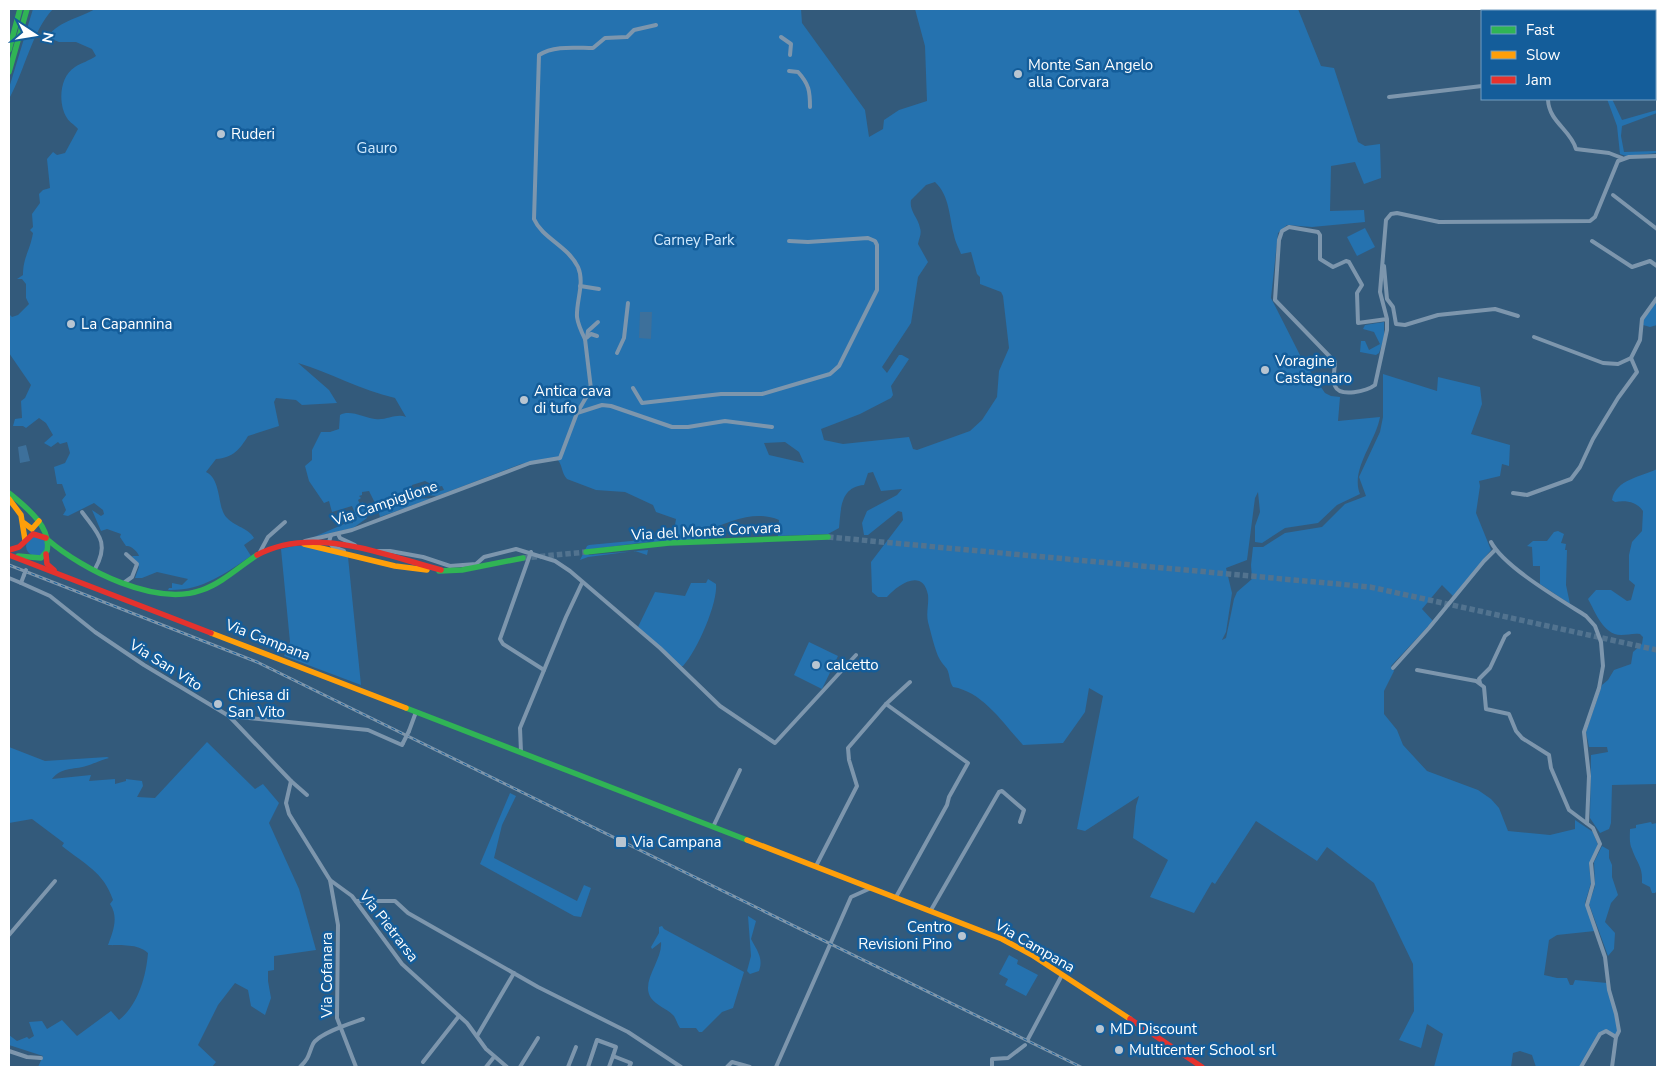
<svg xmlns="http://www.w3.org/2000/svg" width="1666" height="1076" font-family="'Nunito Sans',sans-serif">
  <style>
    .green { fill: #2572af; fill-rule: evenodd }
    .water { fill: #3d709b }
    .lines { fill: none; stroke-linecap: round; stroke-linejoin: round }
    .secondary-tunnel { stroke: #52738f; stroke-width: 5.5; stroke-dasharray: 5.5 3; stroke-linecap: butt }
    .street { stroke: #7d96ad; stroke-width: 4 }
    .fast { stroke: #30b455; stroke-width: 5.5 }
    .slow { stroke: #ff9f0a; stroke-width: 5.5 }
    .jam { stroke: #e5322d; stroke-width: 5.5 }
    .rail-casing { stroke: #7e96ab; stroke-width: 3 }
    .rail { stroke: #145d9a; stroke-width: 1; stroke-dasharray: 4; stroke-linecap: butt }
    .street-bridge { stroke: #7d96ad; stroke-width: 4 }
    .poi-dot { fill: #b8c5d1; stroke: #145d9a; stroke-width: 2 }
    .labels { text-anchor: middle; stroke-width: 5; stroke-linejoin: round; paint-order: stroke }
    .poi-label { font-size: 15px; fill: #fff; stroke: #145d9a; text-anchor: start }
    .park-label { font-size: 15px; fill: #d0e9fd; stroke: #145d9a }
    .street-label { font-size: 15px; fill: #fff; stroke: #145d9a }
  </style>
  <rect width="100%" height="100%" fill="#335a7b"/>
  <g class="green">
    <path d="M33 9H53C32 31 25 70 9 99V88Z"/>
    <path d="M95 9H801L802 23 865 110 869 137 883 129 884 120 899 110 927 101 925 46 915 9H1298L1321 66 1334 68 1358 142 1365 146 1380 144 1381 178 1364 184 1355 162 1331 166 1330 211 1364 210 1365 222 1312 227 1287 225 1278 233 1271 298 1302 359 1325 393 1331 396 1340 397 1338 421 1380 417C1376 441 1350 470 1360 494L1337 505 1318 523 1285 528 1262 543 1255 542V526L1260 512 1258 492 1255 498 1247 560 1226 568 1232 593 1226 632 1222 640 1226 638 1234 599 1237 592 1252 579 1251 565 1253 547H1263L1285 533 1322 527 1345 504 1366 496 1359 477 1380 432 1383 417V374L1437 391 1438 377 1480 387 1482 404 1471 434 1510 445 1509 466 1502 464 1500 476 1479 481 1480 486 1476 513 1491 550 1453 596 1442 585 1422 609 1433 621 1391 666 1394 671 1384 691V714L1397 730 1403 745 1427 771 1478 790 1491 799 1499 808 1508 831 1550 835 1575 829V820L1593 832 1598 845 1589 865 1591 883 1585 903 1595 931 1557 935 1549 940 1544 975 1557 978H1567L1570 985H1573L1575 980 1607 983C1611 998 1621 1020 1616 1035L1604 1030 1580 1067H1536L1532 1055 1520 1051 1513 1053 1511 1067H1434L1443 1034 1427 1024 1421 1048 1399 1040 1414 1011 1413 964 1374 883 1327 847 1317 861 1256 821 1215 884 1212 882 1194 913 1150 897 1168 860 1133 838 1136 806 1139 796 1085 831 1077 829 1103 696 1089 688 1085 712 1063 743 1023 745C1003 723 983 692 953 687 949 681 950 675 947 669 944 665 940 661 938 656 934 646 931 633 928 622 926 613 929 604 928 595 923 567 897 585 887 597H878L872 592 871 562 903 520 902 512 898 511 868 535H864L862 523 867 511 897 495 902 489 881 491 873 472 868 473 864 485C840 487 841 509 839 528L828 534 778 536 779 520C755 510 731 521 709 530L708 539 639 543 586 550 589 555 648 550 647 555 635 551 588 557 580 560 587 546 589 545 673 537 676 519 656 512 653 505 625 492 596 490 567 479C561 473 563 464 556 458L521 464 437 496 426 495 444 490 442 486 432 488 431 484 425 481 412 485 410 490 414 499 433 498 380 517 378 509 382 507 380 502 375 503 369 491 362 492V495L359 496 361 498 358 500 360 504 363 502 367 518 353 528 314 537 344 524 353 523V520L357 518 352 506 332 512 329 501 324 503 309 481 305 466 312 460V450L321 432H330L339 429 340 415C350 409 365 418 375 419 386 421 396 413 406 417L395 398C360 390 331 373 298 363L329 390 337 403 302 405 296 400 276 398 274 402 279 426 248 436C240 449 233 458 216 459L206 472C220 478 218 503 224 514 231 526 248 527 254 538L244 545 251 556C224 574 202 591 168 590L169 588H172V583L182 585 188 579 157 572 142 578H135L139 567 132 556H139C138 552 131 545 126 546L120 537 121 534 107 529 101 531 92 510 101 516 104 514 103 510 94 503 68 516 63 515 66 510 62 500 66 495 62 484H57L54 467 65 463 70 453 67 442 60 444 58 442 51 447 44 443 53 435 46 423 39 418 26 428 23 426H13L15 419 22 418 21 401 25 398 31 385 9 353V314L12 317 18 315 29 304 26 298V284L22 279H17L23 275C23 257 30 251 33 233L30 230 33 227 32 214 40 203 39 194 43 190 50 188 47 159 53 152 57 155 65 153 78 129C75 125 69 122 67 118 58 104 59 77 75 67 81 63 89 61 96 56L92 49 76 42H59L49 38C51 24 82 17 95 9ZM935 182C950 196 949 217 954 235 955 242 959 248 961 254L971 252 977 274 980 277V284L1001 292 1003 296 1009 348 999 371 997 397 982 420 970 431 917 450 913 449 909 437 843 444 824 440 821 429 860 414 891 398 893 395 891 386 909 359 902 355H899L887 373 882 367 911 323 918 277 928 262 918 244C919 238 922 234 920 228 918 217 909 211 911 200L926 185ZM785 442 799 452 804 463 769 455 764 443Z"/>
    <path d="M1607 99H1612L1622 120 1657 110V113L1622 126 1621 136 1624 152 1657 151V153L1626 156 1620 154 1617 126Z"/>
    <path d="M1365 228 1375 247 1357 256 1347 237Z"/>
    <path d="M1657 301V325L1650 327 1643 325 1644 319Z"/>
    <path d="M1384 322V338L1379 353 1376 355 1360 352 1361 341H1365L1369 350 1380 344 1374 332 1363 329 1365 325Z"/>
    <path d="M1657 469V784L1612 785 1611 823 1609 829 1600 833 1590 818 1591 755 1608 752 1607 747H1589L1586 732 1602 685 1608 680 1614 670 1631 664 1633 652 1642 644 1643 637 1640 634C1633 633 1628 635 1621 635 1603 635 1595 611 1588 599L1596 590H1611L1627 601 1631 600 1635 585 1629 580V555L1632 542 1642 531 1643 511C1637 502 1626 500 1615 502L1612 500C1616 479 1641 477 1657 469Z"/>
    <path d="M1558 531 1564 534 1561 543 1566 544 1565 550H1567L1566 585 1570 604 1540 584V566H1533L1532 547 1527 546 1533 541H1547L1554 532Z"/>
    <circle cx="36" cy="546" r="10"/>
    <path d="M294 546H304L348 557 361 685 284 656 290 642 281 549Z"/>
    <path d="M708 579 716 584C718 603 697 651 683 666H679L638 627 655 592 685 596 691 583H706Z"/>
    <path d="M809 642 838 656 822 689 794 675Z"/>
    <path d="M207 742 255 789 263 784 279 803 269 823 299 889 316 950 274 956V970L268 971V981L271 998 265 1015 251 1006 248 990 235 983 218 1005 198 1045 216 1062 212 1067H38L43 1056 9 1045V1035L17 1041 27 1037 29 1039 34 1036 29 1022 42 1021 47 1029 62 1020 77 1036 111 1011 119 1020C138 1005 146 977 148 953 137 943 122 946 108 945 113 932 119 917 110 904L113 900C104 872 84 864 62 846L64 843 32 819 9 823V747L45 761 107 757 109 758C101 760 93 764 86 766 73 770 61 767 52 779L91 775 89 781 115 779V784L126 781V779L142 781 143 786 137 797 155 798Z"/>
    <path d="M510 793 516 796 502 825 494 858 577 901 584 885 591 888 581 917 574 916 480 864Z"/>
    <path d="M1651 822 1652 824 1657 823V891L1655 893H1652L1650 887 1642 883C1643 866 1637 864 1632 849 1629 843 1630 835 1630 829L1636 828V825Z"/>
    <path d="M1602 846 1609 850V858L1612 865V877L1618 895 1611 903 1605 922 1615 933 1614 949 1608 956 1589 904 1595 886 1594 862Z"/>
    <path d="M748 916 756 921 751 939C756 949 764 958 759 971L750 974 747 971 751 956Z"/>
    <path d="M662 926 664 929 744 972 733 1008 722 1012 702 1032H699L696 1028H680C677 1024 676 1018 673 1015 666 1008 657 1006 651 998 640 982 663 960 661 942L652 949 651 947 659 933V927Z"/>
    <path d="M1009 955 1018 960 1017 964 1038 975 1026 996 1005 985 1008 979 999 974Z"/>
  </g>
  <g class="water">
    <path d="M640 312H652L651 339 639 338Z"/>
    <path d="M26 445 30 461 20 463 18 447Z"/>
  </g>
  <g class="lines">
    <g class="secondary-tunnel">
      <path d="M828 537 1370 587 1657 650"/>
      <path d="M523 558 586 552"/>
    </g>
    <g class="street">
      <path d="M1528 11V9"/>
      <path d="M781 37 791 44 790 55"/>
      <path d="M789 71 798 72C809 84 810 91 810 107"/>
      <path d="M1389 97 1482 86"/>
      <path d="M1548 100C1549 122 1571 130 1576 149L1609 153 1622 158"/>
      <path d="M1613 195 1657 229"/>
      <path d="M1592 241 1632 267 1650 261 1657 266"/>
      <path d="M1384 266 1387 299 1393 307 1396 324 1405 325 1438 315 1495 309 1518 316"/>
      <path d="M580 286 599 289"/>
      <path d="M1387 319 1358 323 1357 293 1362 285 1349 262 1346 261 1333 267 1320 259V235L1318 232 1289 227 1282 231 1279 240 1275 300 1335 362C1335 369 1332 379 1335 386 1340 398 1367 391 1375 385L1387 330V319L1380 292 1386 220 1391 214 1397 213 1439 222 1590 221 1595 217 1618 161 1629 157 1657 156"/>
      <path d="M587 337 588 331 598 322"/>
      <path d="M1534 337 1603 363 1618 364 1631 358 1640 340 1642 319 1657 298"/>
      <path d="M585 339C582 333 578 324 577 317 576 301 585 283 578 267 568 246 542 238 534 219L539 55C554 45 576 48 593 48L605 38 627 37 634 30 656 25"/>
      <path d="M617 353 624 338 628 303"/>
      <path d="M633 388 642 403 721 394H762L830 374 839 366 877 290V245L875 241 868 238 808 242 789 241"/>
      <path d="M577 413 602 405 611 406 672 427H688L725 421 772 427"/>
      <path d="M1513 493 1527 495 1571 479 1580 467 1593 439 1618 398 1637 372 1631 358"/>
      <path d="M82 512C98 534 110 542 95 569"/>
      <path d="M338 534 340 538 355 545"/>
      <path d="M331 535 329 542 333 547 344 551"/>
      <path d="M305 541 352 530 530 463 560 458 577 413 591 389 585 339 591 334 597 336"/>
      <path d="M1491 542C1504 567 1561 600 1586 616L1595 626 1601 642 1603 666 1599 688 1584 732 1589 776 1587 823"/>
      <path d="M378 551H390L423 557 450 566 476 564 484 557 516 549 555 561 570 571 660 648 720 706 775 743 856 655"/>
      <path d="M260 552 268 537 285 522"/>
      <path d="M531 552 500 639 503 644 544 670"/>
      <path d="M9 578 21 583 24 575"/>
      <path d="M125 582 132 577 137 564 126 554"/>
      <path d="M21 583 50 596 95 632 144 665 229 716 368 730 402 745 403 743"/>
      <path d="M1393 668 1429 628 1484 561 1495 550"/>
      <path d="M1417 670 1476 681 1484 687 1486 709 1509 714 1516 731 1522 738 1549 755 1551 768 1569 810 1593 828 1600 844 1591 863 1593 884 1587 905 1605 957 1609 990 1616 1014 1619 1031 1616 1037 1612 1067"/>
      <path d="M1480 683 1479 679 1490 668 1505 636 1509 633"/>
      <path d="M886 704 968 763 949 797 947 805 896 897"/>
      <path d="M229 716 291 781 286 803 289 814 330 880 352 896 402 964 467 1023 486 1049 507 1067"/>
      <path d="M409 731 416 712"/>
      <path d="M521 752 520 728 566 617 582 583"/>
      <path d="M291 781 307 795"/>
      <path d="M713 827 740 770"/>
      <path d="M816 866 857 786 849 760 848 748 886 704 910 682"/>
      <path d="M330 880 338 925 337 1018 356 1067"/>
      <path d="M356 901H395L408 913 538 987 628 1032 681 1067"/>
      <path d="M931 910 999 792 1002 791 1024 810 1020 822"/>
      <path d="M9 935 55 881"/>
      <path d="M477 1036 514 973"/>
      <path d="M1028 1039 1062 975"/>
      <path d="M9 1051 27 1057 41 1058"/>
      <path d="M423 1062 459 1016"/>
      <path d="M300 1067C310 1057 308 1055 313 1044 319 1033 352 1023 363 1019"/>
      <path d="M486 1067 494 1057"/>
      <path d="M520 1067 538 1038"/>
      <path d="M568 1067 576 1047"/>
      <path d="M588 1067 597 1040 616 1047 613 1056"/>
      <path d="M609 1067 613 1056 631 1063 629 1067"/>
      <path d="M727 1067 732 1062 750 1067"/>
      <path d="M776 1067 851 897 871 888"/>
      <path d="M992 1067V1059L1008 1058 1025 1045"/>
      <path d="M1581 1067 1600 1034 1606 1031 1616 1037"/>
    </g>
    <g class="fast">
      <path d="M1640 9 1643 11"/>
      <path d="M9 50 20 9"/>
      <path d="M9 72 27 9"/>
      <path d="M9 493C26 507 52 527 47 551L41 558 18 556"/>
      <path d="M48 540C83 570 156 607 202 590 222 583 239 567 257 555"/>
      <path d="M586 552 669 543 828 537"/>
      <path d="M439 571 462 570 523 558"/>
      <path d="M406 708 747 840"/>
    </g>
    <g class="slow">
      <path d="M1655 21 1657 23"/>
      <path d="M9 499 21 515 25 540"/>
      <path d="M24 523 32 529 39 521"/>
      <path d="M304 544 395 566 427 570"/>
      <path d="M211 633 406 708"/>
      <path d="M747 840 1002 939 1032 955 1130 1019"/>
    </g>
    <g class="jam">
      <path d="M9 550 19 547 33 534 46 538"/>
      <path d="M46 554 47 564 54 570"/>
      <path d="M9 555 211 633"/>
      <path d="M257 555C313 525 384 555 441 570"/>
      <path d="M1130 1019 1202 1067"/>
    </g>
    <g class="rail-casing">
      <path id="rail" d="M9 565 257 662 1081 1067"/>
    </g>
    <use href="#rail" class="rail"/>
    <g class="street-bridge">
      <path d="M24 575 26 570"/>
      <path d="M403 743 409 731"/>
    </g>
  </g>
  <g class="poi-dot">
    <circle cx="1018" cy="74" r="5"/>
    <circle cx="221" cy="134" r="5"/>
    <circle cx="71" cy="324" r="5"/>
    <circle cx="1265" cy="370" r="5"/>
    <circle cx="524" cy="400" r="5"/>
    <circle cx="816" cy="665" r="5"/>
    <circle cx="218" cy="704" r="5"/>
    <rect x="615" y="836" width="12" height="12" rx="2.5"/>
    <circle cx="962" cy="936" r="5"/>
    <circle cx="1100" cy="1029" r="5"/>
    <circle cx="1119" cy="1050" r="5"/>
  </g>
  <g class="labels">
    <g class="poi-label">
      <text x="1028" y="70">Monte San Angelo<tspan x="1028" dy="17">alla Corvara</tspan></text>
      <text x="231" y="139">Ruderi</text>
      <text x="81" y="329">La Capannina</text>
      <text x="1275" y="366">Voragine<tspan x="1275" dy="17">Castagnaro</tspan></text>
      <text x="534" y="396">Antica cava<tspan x="534" dy="17">di tufo</tspan></text>
      <text x="826" y="670">calcetto</text>
      <text x="228" y="700">Chiesa di<tspan x="228" dy="17">San Vito</tspan></text>
      <text x="632" y="847">Via Campana</text>
      <text x="952" y="932" text-anchor="end">Centro<tspan x="952" dy="17">Revisioni Pino</tspan></text>
      <text x="1110" y="1034">MD Discount</text>
      <text x="1129" y="1055">Multicenter School srl</text>
    </g>
    <g class="park-label">
      <text x="377" y="153">Gauro</text>
      <text x="694" y="245">Carney Park</text>
    </g>
    <g class="street-label">
      <text transform="translate(385 503) rotate(-19)" y="5">Via Campiglione</text>
      <text transform="translate(706 531) rotate(-3)" y="5">Via del Monte Corvara</text>
      <text transform="translate(268 640) rotate(21)" y="5">Via Campana</text>
      <text transform="translate(166 665) rotate(32)" y="5">Via San Vito</text>
      <text transform="translate(389 926) rotate(52)" y="5">Via Pietrarsa</text>
      <text transform="translate(1035 946) rotate(30)" y="5">Via Campana</text>
      <text transform="translate(327 975) rotate(-90)" y="5">Via Cofanara</text>
    </g>
  </g>
  <rect width="1666" height="1076" fill="none" stroke="#ffffff" stroke-width="20"/>
  <rect x="1481" y="10" width="175" height="90" fill="#145d9a" stroke="#729ec2"/>
  <rect x="1491" y="26" width="25" height="8" fill="#30b455" stroke="#729ec2"/>
  <text x="1526" y="35" font-size="15" fill="#ffffff">Fast</text>
  <rect x="1491" y="51" width="25" height="8" fill="#ff9f0a" stroke="#729ec2"/>
  <text x="1526" y="60" font-size="15" fill="#ffffff">Slow</text>
  <rect x="1491" y="76" width="25" height="8" fill="#e5322d" stroke="#729ec2"/>
  <text x="1526" y="85" font-size="15" fill="#ffffff">Jam</text>
  <g transform="translate(35 35) rotate(102)" stroke="#145d9a" stroke-width="4" paint-order="stroke">
  <path d="M0-4L9 19L0 12L-9 19Z" fill="#ffffff"/>
  <text y="-8" font-size="14" font-weight="bold" text-anchor="middle" fill="#ffffff">N</text>
  </g>
</svg>
